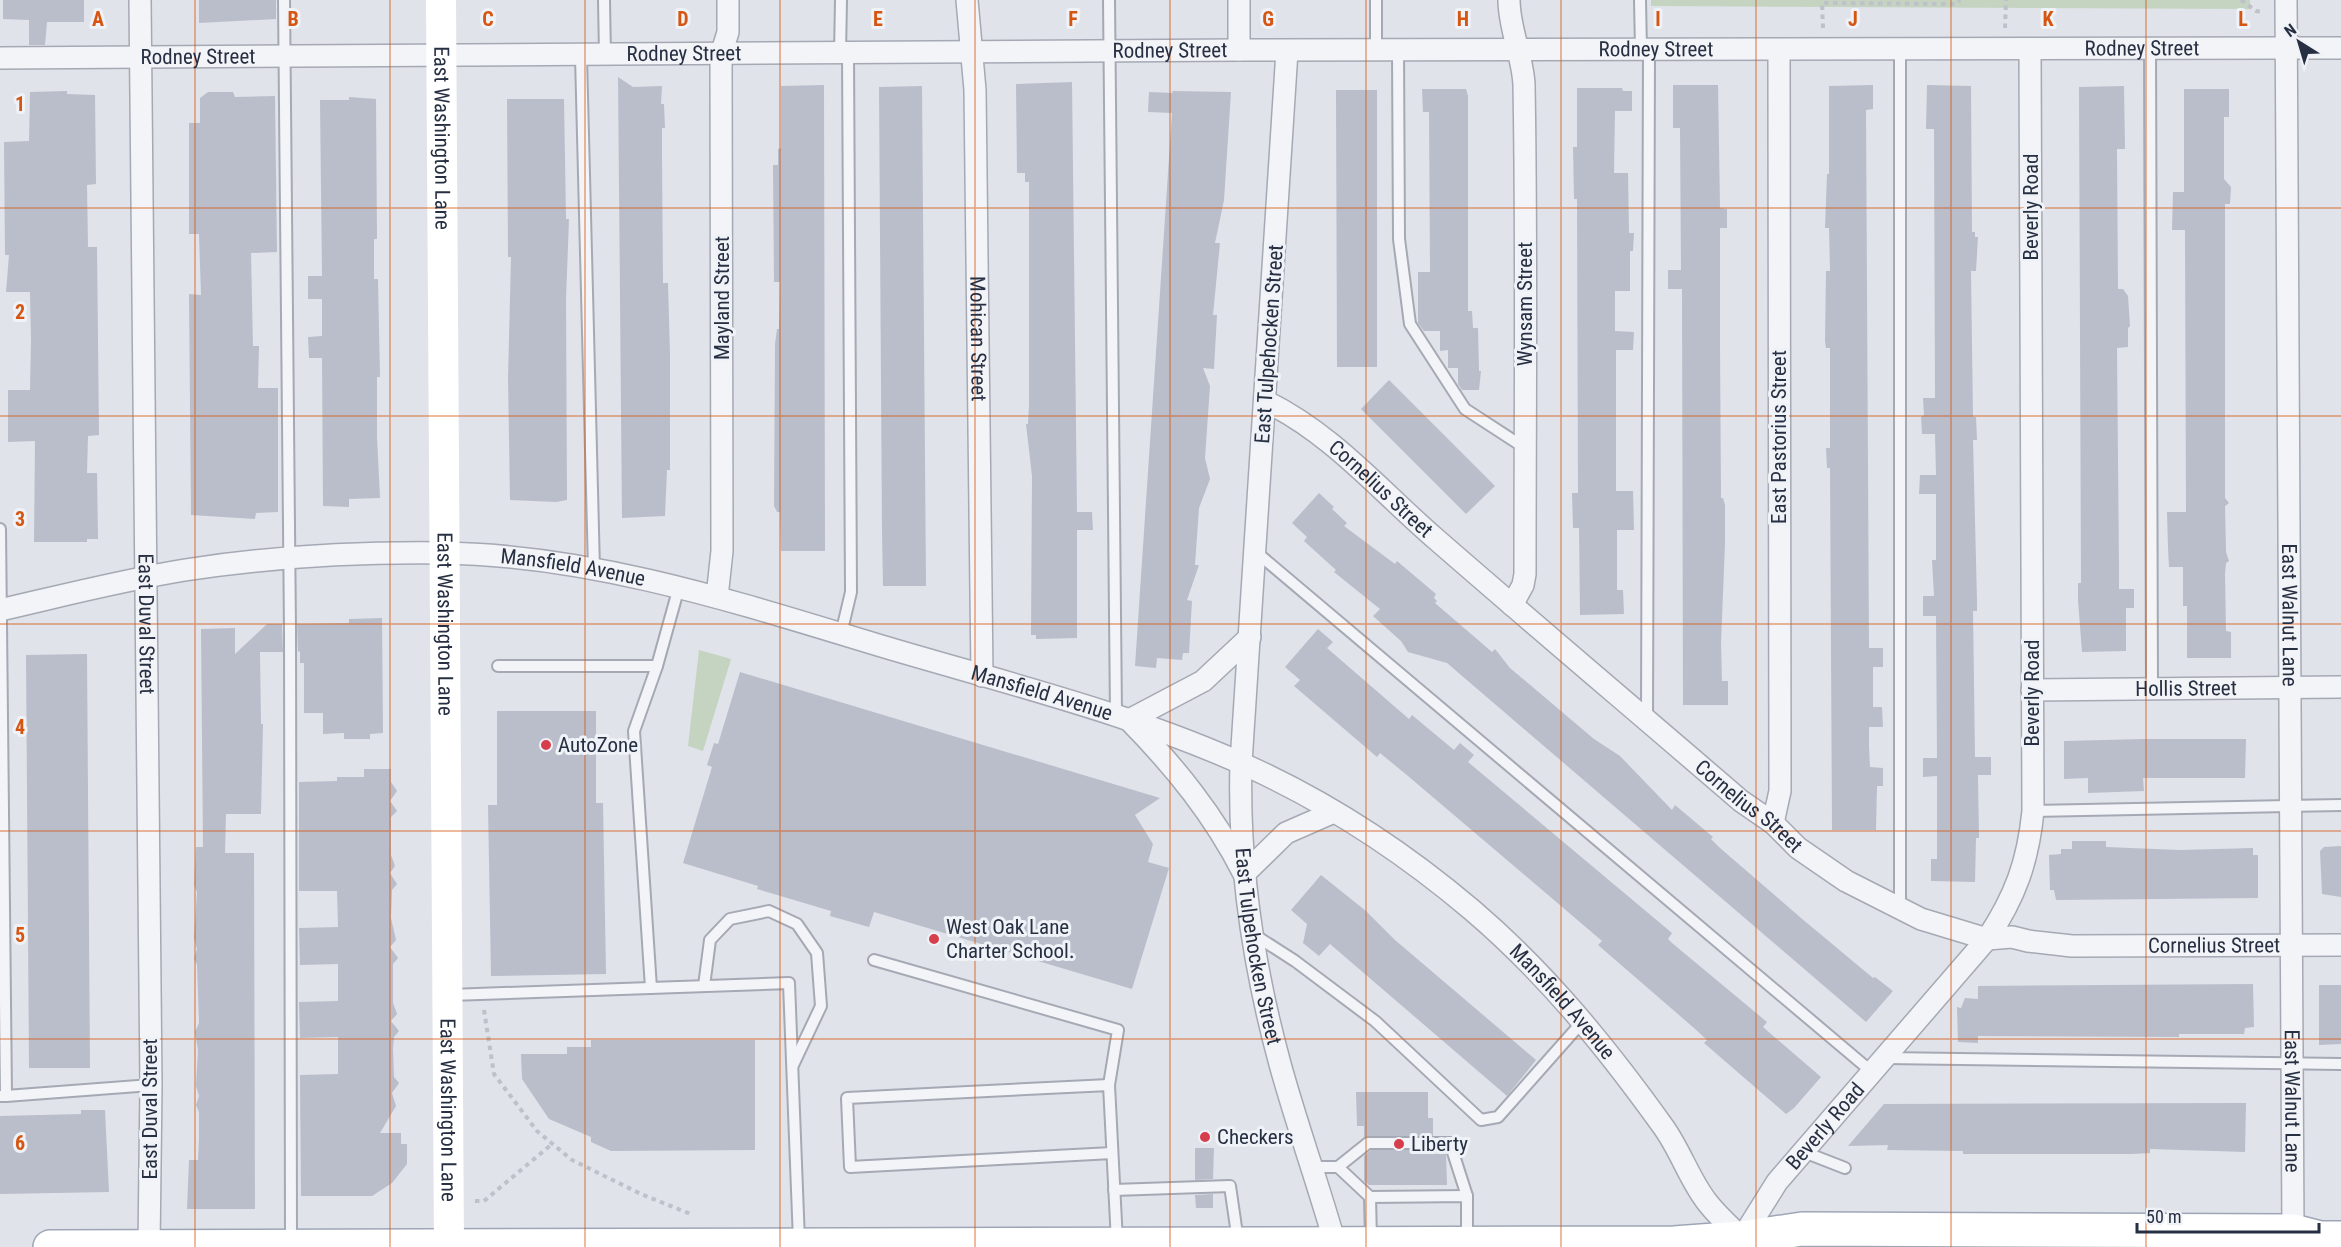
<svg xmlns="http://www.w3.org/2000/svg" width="2341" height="1247" font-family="'Roboto Condensed',sans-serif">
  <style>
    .green { fill: #c4d4c0 }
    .building { fill: #babeca }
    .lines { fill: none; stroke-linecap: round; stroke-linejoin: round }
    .lane-casing { stroke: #a5a9b4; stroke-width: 14 }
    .street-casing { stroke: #a5a9b4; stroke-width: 24 }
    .primary-casing { stroke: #9ea6b6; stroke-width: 36 }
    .path { stroke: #bec1c9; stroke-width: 4; stroke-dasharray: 4.5 4.5; stroke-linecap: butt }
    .lane { stroke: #f3f4f8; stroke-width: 10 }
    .street { stroke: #f3f4f8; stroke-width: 21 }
    .secondary { stroke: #fff; stroke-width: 30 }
    .primary { stroke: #fff; stroke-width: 33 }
    .grid { fill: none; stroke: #d55511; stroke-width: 1.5; stroke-opacity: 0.55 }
    .poi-dot { fill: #d53e4a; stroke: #eff2f7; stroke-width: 2 }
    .labels { text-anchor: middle; stroke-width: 6; stroke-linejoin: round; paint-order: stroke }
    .street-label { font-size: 21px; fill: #272f42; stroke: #eff2f7 }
    .poi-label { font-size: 21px; fill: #272f42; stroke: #eff2f7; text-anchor: start }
    .grid-label { font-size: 20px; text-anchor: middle; font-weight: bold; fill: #d55511; stroke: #eff2f7; stroke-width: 6; stroke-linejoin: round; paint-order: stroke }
  </style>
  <rect width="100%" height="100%" fill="#e0e3e9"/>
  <g class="green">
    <path d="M1651 0H2250V9L1651 6Z"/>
    <path d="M699 650 731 659 703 751 688 746Z"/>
  </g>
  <g class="building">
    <path d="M3 0H84V22H47L45 45H29V20L3 19Z"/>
    <path d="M199 0H276V19L199 23Z"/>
    <path d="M618 77 633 87 662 86 661 104H664L665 128H662V157L663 283H668L670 354V470H667L665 516 622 518Z"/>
    <path d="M1072 82 1077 512H1092L1093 530H1077V638L1036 639V635H1031L1032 476 1026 424H1028L1029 405V182H1025V173H1017L1016 84Z"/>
    <path d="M824 85 825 551H781L780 512H777L774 506 775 344 777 329H779L780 282H774L773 165H778V149L781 148V86Z"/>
    <path d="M1673 85H1718L1720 208 1727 209V228H1720V346L1721 498H1723L1725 505V544L1721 643 1722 681H1728V705H1683L1682 289H1668V270H1681L1680 128H1673Z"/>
    <path d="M1873 85V109L1866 110 1869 648H1883V667H1873V707H1882L1883 727H1869V747L1870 767 1883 768V786H1877L1876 830H1832L1830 468H1827L1826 448H1830V348H1826L1825 341 1826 271H1830L1829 228H1825L1827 174H1829V86Z"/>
    <path d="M1927 85 1971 86 1972 232H1975V237H1978L1976 271H1971L1973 417H1976L1977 440H1973L1977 601V611H1973L1975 757H1991V775H1978L1979 838H1976L1975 882 1931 881V859H1937V776L1923 777V758H1937L1936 616H1923V596H1934L1932 560H1936V494H1919L1920 475H1936L1935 434H1922L1921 417 1924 415 1923 398H1935L1934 129H1926Z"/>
    <path d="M922 86 926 586H883L882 533 879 87Z"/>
    <path d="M2124 86 2125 149H2117L2118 289H2123L2128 296 2130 326 2128 328V347L2117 348 2119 569V589H2134V608H2126V651L2082 652 2078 600V583H2081L2079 87Z"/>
    <path d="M1577 88H1622L1623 91H1632V111H1615L1614 173H1628L1629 233H1634L1633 251H1630V291H1615V331L1634 332 1633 350H1616V491H1633L1634 530H1617V590H1623L1624 614 1580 615 1579 528H1573L1572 493H1578L1577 199H1574L1573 147H1577Z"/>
    <path d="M1422 89H1466L1468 96V311H1472L1473 328H1478L1479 371H1481L1479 390H1462L1458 384V368H1448V350L1440 351V331H1424L1418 323V272H1430L1429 112H1423Z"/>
    <path d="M2184 89H2229V117H2224V179L2231 187 2230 204H2225V498L2229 503 2225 506 2226 552 2229 561 2226 563 2225 574 2226 631 2231 632V658H2187V606H2183V567H2169L2168 548 2167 512H2186L2185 230H2172L2173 192H2184Z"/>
    <path d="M1336 90H1377V367H1337Z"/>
    <path d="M67 91V94L95 95 96 184 87 185 88 247H97L99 435 88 436 87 473H97L98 539H87V542H34L35 441 8 442V390H30L31 340 30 292H6L9 255H5L4 142 29 141 30 92Z"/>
    <path d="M1172 91 1231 92 1224 200 1215 243H1220L1213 315H1217L1214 369 1203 368 1210 386 1205 458 1210 479 1199 508 1195 565H1199L1187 600 1192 601 1189 653H1183L1182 660 1157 658 1156 668 1135 666 1172 113 1148 112 1149 92 1173 93Z"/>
    <path d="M208 92H233L235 97 275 96 277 252 251 253 253 346H259L258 388H278V512L256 513 255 519 191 515 189 294 201 295 199 234H189V123H200V98Z"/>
    <path d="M349 97 376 99 377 239H374V279H378L380 377H377V437L380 498 349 499V507L323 506 322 358H309L308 337 322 336V299H308V276H322L320 100H349Z"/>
    <path d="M507 99H564L566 219H569L566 299 567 500 556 502 510 500 508 378 511 257H508Z"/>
    <path d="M1389 380 1495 486 1466 514 1361 409Z"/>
    <path d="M1319 493 1334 507 1332 509 1347 523 1344 526 1395 564 1397 561 1436 594 1434 598 1437 601 1435 603 1492 652 1495 649 1510 668 1594 739 1620 756 1672 810 1675 805 1713 837 1711 839 1720 848 1801 918 1873 978 1875 977 1893 991 1866 1022 1447 663 1408 652 1401 641 1373 616 1380 609 1334 572 1336 570 1304 541 1307 537 1292 523Z"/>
    <path d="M382 618 383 733 370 734V739H344V733L323 734V713H304V663H300V651L298 652 297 624 349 623V619Z"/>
    <path d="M267 624H282L283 652H260L261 724H263L261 814H226L225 853H254L255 1209H187L189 1160H198L199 1139V1112L196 1105 199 1096 196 1086 198 1050 195 1032 199 1023 197 965 194 958 197 949 194 938 197 892 194 885 196 847H203L201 629 235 628V654Z"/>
    <path d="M1318 629 1333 642 1327 648 1409 719 1412 715 1454 750 1460 743 1474 755 1468 762 1672 933 1668 939 1672 943 1767 1022 1763 1027 1821 1077 1794 1108 1786 1114 1704 1043 1707 1040 1694 1028 1598 945 1602 941 1588 929 1408 776 1380 753 1377 757 1294 686 1300 680 1285 667Z"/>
    <path d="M87 654 90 1068H29L26 655Z"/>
    <path d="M740 672 1160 798 1135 815 1153 844 1148 862 1169 868 1132 989 874 912 869 927 830 916 831 911 757 889 758 886 683 863 712 767 707 765 714 743 718 744Z"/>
    <path d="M497 711H596V803H603L606 974 491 976 488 805H497Z"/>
    <path d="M2144 739H2246L2245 778H2143L2144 791 2088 793V778L2064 779V741Z"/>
    <path d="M364 769H391V782L397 791 390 801 397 811 391 817V855L395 866 390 873 397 884 392 890 391 918 396 940 390 947 398 958 393 964V1003L397 1014 391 1021 399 1031 394 1037 393 1049 394 1077 399 1083 392 1093 396 1106 380 1133H401V1144H407V1164L392 1183 372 1196H301L300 1075 338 1074V1037L300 1038 299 1002 338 1001V964L300 965 299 928 338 927 337 891H299V782L337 781V777H364Z"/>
    <path d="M2072 841H2106V847L2180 850 2253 848V855H2258V898L2056 900 2054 890H2050L2049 855 2061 854V849H2072Z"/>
    <path d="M2341 846V897L2322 894 2320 851 2324 847Z"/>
    <path d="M1321 875 1366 911 1395 940 1536 1060 1507 1096 1330 944 1319 956 1303 943 1307 924 1291 910Z"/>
    <path d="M2253 984 2254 1027 2245 1028 2244 1034H2179V1037L1978 1036V1043L1958 1042 1957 1007 1961 1008 1965 998 1978 999V986Z"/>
    <path d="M2319 985H2341V1044L2319 1045Z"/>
    <path d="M591 1040H755V1150L611 1151 591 1142V1137L549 1119 522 1079 521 1054H567V1047H591Z"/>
    <path d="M1356 1092H1428V1118H1433V1136L1364 1137V1126H1357Z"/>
    <path d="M2246 1103 2245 1152 2150 1149V1153L2132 1154H1963V1151L1887 1150 1888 1145 1848 1146 1884 1104Z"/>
    <path d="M81 1110H105L109 1192 0 1194V1116L81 1114Z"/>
    <path d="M1195 1148H1214L1213 1179 1195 1180Z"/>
    <path d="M1371 1150H1433V1154H1446L1447 1185H1369L1364 1181V1156Z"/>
    <path d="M1213 1194V1208H1196L1195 1195Z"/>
  </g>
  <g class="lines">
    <g class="lane-casing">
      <g id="lane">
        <path d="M284 0 290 631 291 1242"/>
        <path d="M604 0 605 56"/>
        <path d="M1109 0 1116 716"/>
        <path d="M1376 0V50"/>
        <path d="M1640 0 1641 50"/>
        <path d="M2150 49 2152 689"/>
        <path d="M1398 50 1399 239 1410 324 1465 409 1525 448"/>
        <path d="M1900 50V909"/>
        <path d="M840 54 841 0"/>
        <path d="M581 56 594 569"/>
        <path d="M0 529 6 1096H0"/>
        <path d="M1256 552 1872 1072"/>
        <path d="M841 634 851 592 848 54"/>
        <path d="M498 666H657L679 587"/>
        <path d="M1647 720 1649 50"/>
        <path d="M2033 811 2341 805"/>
        <path d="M1253 934 1295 961 1375 1021 1481 1120 1498 1117 1583 1021"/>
        <path d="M874 960 1118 1030 1109 1085"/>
        <path d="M704 986 710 940 730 919 769 911 797 924 817 953 821 1006 793 1065"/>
        <path d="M651 988 634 731 657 666"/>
        <path d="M450 995 789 983 799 1241"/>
        <path d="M1885 1058 2341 1064"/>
        <path d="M6 1096 151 1085"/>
        <path d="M1804 1152 1845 1168"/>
        <path d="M1112 1153 850 1167 847 1098 1109 1085 1117 1242"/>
        <path d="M1311 1167H1338"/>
        <path d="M1114 1190 1230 1186 1238 1241"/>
        <path d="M1370 1197 1338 1167 1368 1143H1450L1467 1196"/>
        <path d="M1371 1240 1370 1197 1467 1196V1242"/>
      </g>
    </g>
    <g class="street-casing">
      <g id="street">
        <path id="s1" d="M140 0 151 1085 149 1246"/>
        <path id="s2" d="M967 0 975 90 982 676"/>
        <path d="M1239 0V50"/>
        <path d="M1509 0C1509 29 1523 57 1524 85 1527 248 1525 411 1525 574L1523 585 1512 605"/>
        <path id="s3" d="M2286 0 2293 1231"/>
        <path id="s4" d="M1287 51 1241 763C1238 865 1253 965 1280 1064 1297 1126 1319 1186 1336 1247"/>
        <path id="s5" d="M0 58 1239 50 2341 48"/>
        <path id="s6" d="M1265 401C1333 434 1380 491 1437 540 1538 628 1640 714 1741 801L1773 823 1798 848 1846 881 1921 919 1987 939 2012 937 2028 941 2072 946 2341 945"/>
        <path d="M717 597 722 551 721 55 728 32V0"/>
        <path id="s7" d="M0 610C61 596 123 580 185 570 269 557 357 552 442 553 592 555 736 602 878 645 1005 683 1136 714 1256 770 1333 806 1407 855 1472 910 1546 973 1606 1047 1662 1125 1680 1149 1689 1179 1707 1202 1717 1215 1730 1227 1742 1238L1777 1182 1987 939C2015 897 2028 862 2033 811L2030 50"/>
        <path d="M1250 637 1203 681 1129 720C1175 767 1214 815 1244 874L1286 833 1334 812"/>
        <path id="s8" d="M2032 690 2341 687"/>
        <path d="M1773 823 1780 791 1779 50"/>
      </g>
    </g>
    <g class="primary-casing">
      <path id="primary" d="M50 1247 1674 1243 1742 1238 1802 1229 2293 1231 2320 1238H2341"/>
    </g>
    <g class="path">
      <path d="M2241 0 2256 11 2264 12"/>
      <path d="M1823 28 1822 3 1956 4 1960 0"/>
      <path d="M2005 28 2006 0"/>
      <path d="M484 1010 494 1074 537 1131 572 1160 641 1194 693 1215"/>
      <path d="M475 1201H484L552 1144"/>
    </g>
    <use href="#lane" class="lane"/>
    <use href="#street" class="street"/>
    <path class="secondary" id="s9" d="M441 0 449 1247"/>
    <use href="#primary" class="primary"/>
  </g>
  <path class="grid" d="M195 0V1247M390 0V1247M585 0V1247M780 0V1247M975 0V1247M1170 0V1247M1366 0V1247M1561 0V1247M1756 0V1247M1951 0V1247M2146 0V1247M0 208H2341M0 416H2341M0 624H2341M0 831H2341M0 1039H2341"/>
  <g class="poi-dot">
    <circle cx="546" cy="745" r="6"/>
    <circle cx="934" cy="939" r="6"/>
    <circle cx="1205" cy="1137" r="6"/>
    <circle cx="1399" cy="1144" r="6"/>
  </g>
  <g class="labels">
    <g class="street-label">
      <text dy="7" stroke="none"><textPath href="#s5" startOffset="2142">Rodney Street</textPath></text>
      <text dy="7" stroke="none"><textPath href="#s5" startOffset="1656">Rodney Street</textPath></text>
      <text dy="7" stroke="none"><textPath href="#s5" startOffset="1170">Rodney Street</textPath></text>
      <text dy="7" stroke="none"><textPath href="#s5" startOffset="684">Rodney Street</textPath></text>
      <text dy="7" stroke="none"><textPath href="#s5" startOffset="198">Rodney Street</textPath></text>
      <text dy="7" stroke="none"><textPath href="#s9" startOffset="138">East Washington Lane</textPath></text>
      <text transform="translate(2031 207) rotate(-90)" y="7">Beverly Road</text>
      <text transform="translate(722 298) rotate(-90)" y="7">Mayland Street</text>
      <text transform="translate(1525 304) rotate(-90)" y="7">Wynsam Street</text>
      <text dy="7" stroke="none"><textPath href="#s2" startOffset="339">Mohican Street</textPath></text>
      <text transform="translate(1269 344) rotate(-86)" y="7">East Tulpehocken Street</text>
      <text transform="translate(1779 437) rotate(-90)" y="7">East Pastorius Street</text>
      <text dy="7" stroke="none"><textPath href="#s6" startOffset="146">Cornelius Street</textPath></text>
      <text dy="7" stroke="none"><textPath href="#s7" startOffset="579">Mansfield Avenue</textPath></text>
      <text dy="7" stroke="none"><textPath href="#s3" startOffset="615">East Walnut Lane</textPath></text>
      <text dy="7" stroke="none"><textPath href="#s1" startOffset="624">East Duval Street</textPath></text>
      <text dy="7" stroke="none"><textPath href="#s9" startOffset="624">East Washington Lane</textPath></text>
      <text dy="7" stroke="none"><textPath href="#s8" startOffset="154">Hollis Street</textPath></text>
      <text transform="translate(2032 693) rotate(-90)" y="7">Beverly Road</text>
      <text dy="7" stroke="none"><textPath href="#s7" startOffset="1065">Mansfield Avenue</textPath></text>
      <text dy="7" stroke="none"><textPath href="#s6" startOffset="632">Cornelius Street</textPath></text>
      <text dy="7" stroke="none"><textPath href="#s4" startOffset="898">East Tulpehocken Street</textPath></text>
      <text dy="7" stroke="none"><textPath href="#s6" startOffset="1136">Cornelius Street</textPath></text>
      <text dy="7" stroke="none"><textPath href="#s7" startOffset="1680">Mansfield Avenue</textPath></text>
      <text dy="7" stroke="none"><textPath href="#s3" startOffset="1101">East Walnut Lane</textPath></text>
      <text transform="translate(150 1109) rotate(-90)" y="7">East Duval Street</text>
      <text dy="7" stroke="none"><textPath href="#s9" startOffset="1110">East Washington Lane</textPath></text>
      <text dy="7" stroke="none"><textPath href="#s7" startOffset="2118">Beverly Road</textPath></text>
    </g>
    <g class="poi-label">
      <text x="558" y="752">AutoZone</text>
      <text x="946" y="934">West Oak Lane<tspan x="946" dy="24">Charter School.</tspan></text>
      <text x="1217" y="1144">Checkers</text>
      <text x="1411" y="1151">Liberty</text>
    </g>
  </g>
  <g class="grid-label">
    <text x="98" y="26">A</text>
    <text x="293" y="26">B</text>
    <text x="488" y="26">C</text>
    <text x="683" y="26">D</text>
    <text x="878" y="26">E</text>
    <text x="1073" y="26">F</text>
    <text x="1268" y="26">G</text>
    <text x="1463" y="26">H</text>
    <text x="1658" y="26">I</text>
    <text x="1853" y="26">J</text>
    <text x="2048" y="26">K</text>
    <text x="2243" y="26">L</text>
    <text x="20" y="111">1</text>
    <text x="20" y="319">2</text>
    <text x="20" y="526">3</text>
    <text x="20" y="734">4</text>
    <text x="20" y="942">5</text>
    <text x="20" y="1150">6</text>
  </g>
  <g transform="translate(2299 42) rotate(323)" stroke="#eff2f7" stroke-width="4.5" paint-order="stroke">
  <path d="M0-4.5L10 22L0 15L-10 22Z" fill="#272f42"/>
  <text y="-9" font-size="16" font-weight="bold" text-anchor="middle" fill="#272f42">N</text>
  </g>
  <path d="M2137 1223v9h182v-9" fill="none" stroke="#272f42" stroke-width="3"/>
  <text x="2146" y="1223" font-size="18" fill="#272f42" stroke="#eff2f7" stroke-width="4.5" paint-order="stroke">50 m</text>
</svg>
